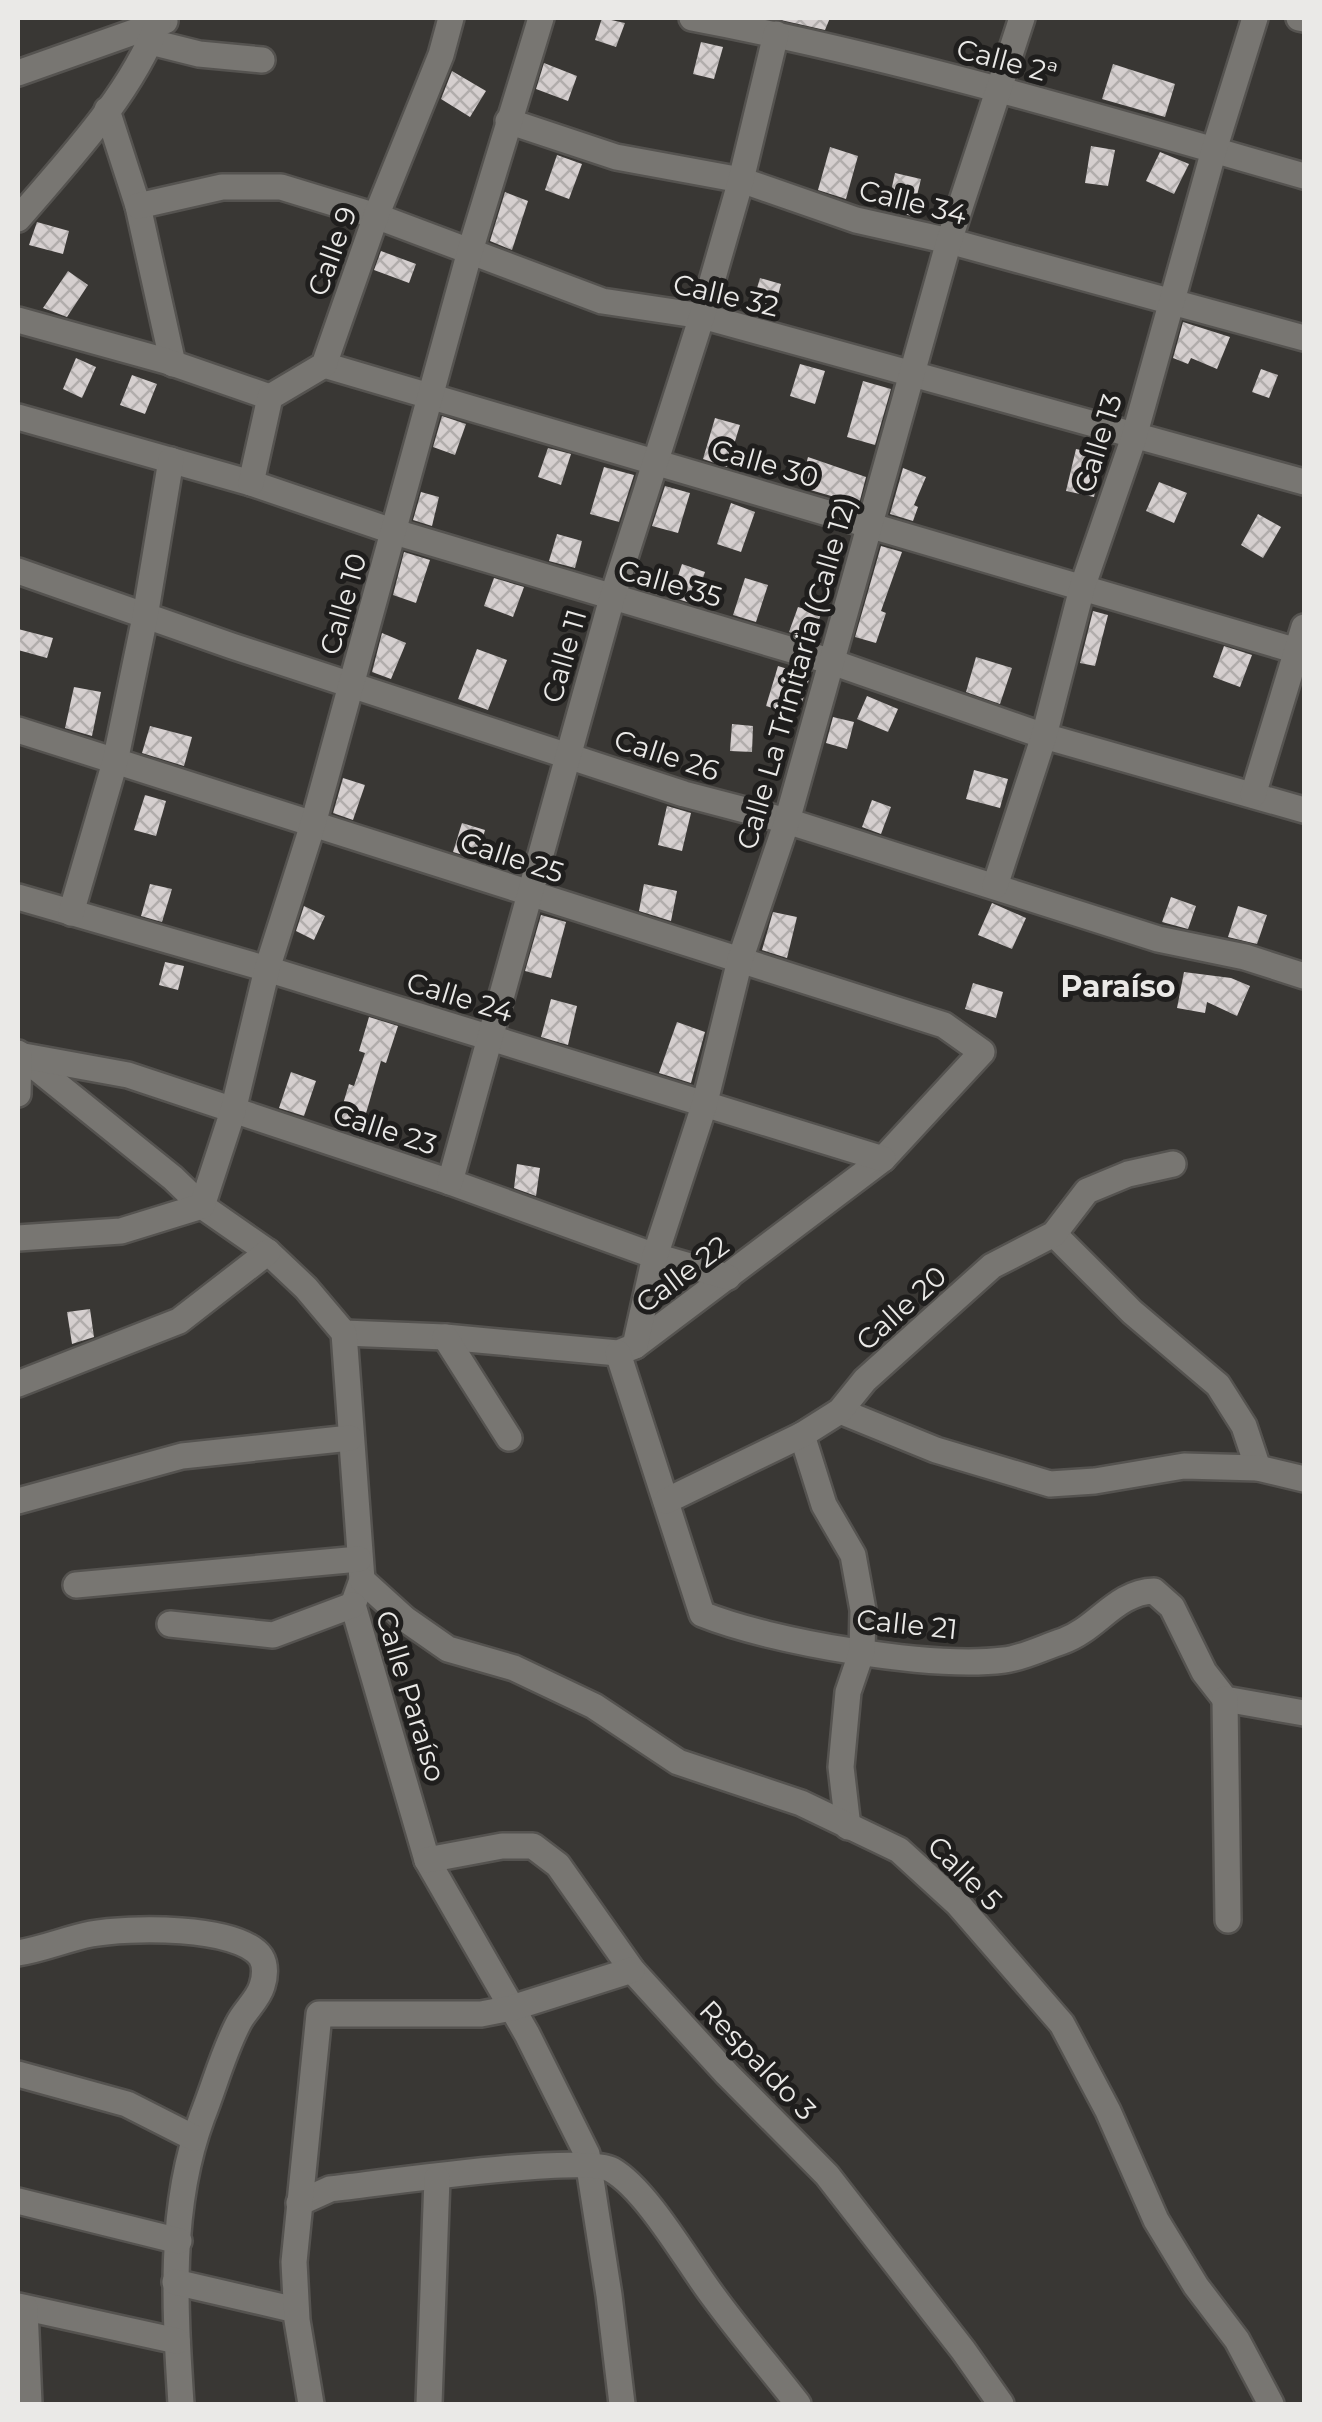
<svg xmlns="http://www.w3.org/2000/svg" width="1322" height="2422" font-family="Montserrat,sans-serif">
  <style>
    .building { fill: url(#building-cross-hatch) }
    .lines { fill: none; stroke-linecap: round; stroke-linejoin: round }
    .minor-casing { stroke: #555350; stroke-width: 30 }
    .minor { stroke: #787672; stroke-width: 25 }
    .labels { text-anchor: middle; stroke-width: 10; stroke-linejoin: round; paint-order: stroke }
    .street-label { font-size: 28px; fill: #eae9e7; stroke: #1f1e1d }
    .neighbourhood-label { font-size: 30px; font-weight: bold; fill: #eae9e7; stroke: #1f1e1d }
  </style>
  <defs>
    <pattern id="building-cross-hatch" width="8" height="8" patternUnits="userSpaceOnUse" patternTransform="scale(2.5)"><rect width="8" height="8" fill="#d5cfcf"/><path d="M0 0l8 8M0 8l8-8" fill="none" stroke="#b1adac"/></pattern>
  </defs>
  <rect width="100%" height="100%" fill="#393734"/>
  <g class="building">
    <path d="M602 18 625 23 616 47 595 40Z"/>
    <path d="M772 18H830L825 30Z"/>
    <path d="M701 42 723 47 714 79 693 74Z"/>
    <path d="M544 63 577 76 568 101 536 89Z"/>
    <path d="M1113 64 1175 84 1165 117 1102 99Z"/>
    <path d="M452 71 486 91 470 117 441 99Z"/>
    <path d="M1091 146 1115 150 1108 186 1085 183Z"/>
    <path d="M830 147 858 156 846 199 818 190Z"/>
    <path d="M1160 152 1189 164 1174 194 1146 181Z"/>
    <path d="M557 155 582 164 569 199 545 190Z"/>
    <path d="M895 173 921 179 912 216 887 210Z"/>
    <path d="M505 192 528 201 512 250 490 241Z"/>
    <path d="M37 222 69 231 63 254 29 245Z"/>
    <path d="M381 251 416 264 409 283 374 270Z"/>
    <path d="M68 271 88 285 67 317 43 308Z"/>
    <path d="M760 278 781 284 772 318 750 312Z"/>
    <path d="M1183 322 1230 337 1217 369 1191 358 1188 364 1173 358Z"/>
    <path d="M76 358 96 367 82 398 63 389Z"/>
    <path d="M800 364 825 371 815 404 790 396Z"/>
    <path d="M1261 369 1278 375 1269 398 1252 392Z"/>
    <path d="M132 375 157 384 145 414 120 405Z"/>
    <path d="M863 381 891 389 875 445 847 437Z"/>
    <path d="M442 416 466 424 455 455 433 447Z"/>
    <path d="M715 418 740 425 727 467 703 459Z"/>
    <path d="M548 448 571 454 561 485 538 477Z"/>
    <path d="M1076 449 1104 455 1094 497 1066 491Z"/>
    <path d="M808 457 866 477 859 504 800 487Z"/>
    <path d="M604 467 634 475 619 522 590 514Z"/>
    <path d="M903 468 926 477 914 505 918 507 913 521 890 514Z"/>
    <path d="M1159 482 1187 493 1174 523 1146 511Z"/>
    <path d="M665 486 690 493 678 533 652 526Z"/>
    <path d="M421 492 439 497 432 526 413 520Z"/>
    <path d="M731 503 755 512 741 552 717 544Z"/>
    <path d="M1258 514 1281 527 1263 558 1241 545Z"/>
    <path d="M557 534 582 541 575 568 549 561Z"/>
    <path d="M881 546 902 552 881 611 886 613 876 643 855 637Z"/>
    <path d="M404 552 430 560 416 603 393 595Z"/>
    <path d="M682 564 705 572 694 604 671 597Z"/>
    <path d="M494 578 524 587 513 617 484 606Z"/>
    <path d="M745 578 768 585 756 622 733 615Z"/>
    <path d="M798 607 821 614 812 639 789 632Z"/>
    <path d="M1093 611 1108 615 1095 666 1080 663Z"/>
    <path d="M18 629 53 638 47 658 18 650Z"/>
    <path d="M382 633 406 643 391 679 372 672Z"/>
    <path d="M1224 646 1252 655 1240 687 1213 677Z"/>
    <path d="M477 649 507 660 488 710 458 699Z"/>
    <path d="M976 657 1012 668 1000 704 966 692Z"/>
    <path d="M778 666 810 676 798 716 766 706Z"/>
    <path d="M74 687 101 692 92 736 65 728Z"/>
    <path d="M867 696 898 709 888 732 857 719Z"/>
    <path d="M833 717 854 722 847 749 826 743Z"/>
    <path d="M732 724 753 726 752 752 730 751Z"/>
    <path d="M150 726 192 737 184 766 142 753Z"/>
    <path d="M974 770 1008 779 1000 808 966 799Z"/>
    <path d="M343 778 365 785 353 820 333 813Z"/>
    <path d="M145 795 166 801 156 836 134 830Z"/>
    <path d="M872 800 891 807 881 834 862 827Z"/>
    <path d="M667 806 691 813 682 851 658 845Z"/>
    <path d="M462 823 485 830 477 859 453 852Z"/>
    <path d="M150 884 172 889 162 922 141 916Z"/>
    <path d="M644 884 677 891 671 921 639 911Z"/>
    <path d="M1171 897 1196 906 1188 929 1162 922Z"/>
    <path d="M992 903 1026 918 1012 949 978 935Z"/>
    <path d="M304 906 325 916 314 940 296 931Z"/>
    <path d="M1238 906 1267 915 1257 944 1228 937Z"/>
    <path d="M773 912 797 917 787 958 762 950Z"/>
    <path d="M541 915 566 922 551 978 525 971Z"/>
    <path d="M165 962 184 966 178 990 159 985Z"/>
    <path d="M1184 972 1231 978 1250 986 1237 1016 1207 1002 1205 1013 1177 1008Z"/>
    <path d="M973 983 1003 992 996 1018 965 1009Z"/>
    <path d="M551 999 577 1006 568 1045 541 1037Z"/>
    <path d="M369 1017 398 1026 386 1063 381 1061 361 1131 337 1124 349 1084 354 1086 365 1053 359 1051Z"/>
    <path d="M677 1022 705 1032 691 1083 659 1073Z"/>
    <path d="M291 1072 316 1081 304 1116 279 1108Z"/>
    <path d="M517 1164 540 1168 536 1196 514 1188Z"/>
    <path d="M90 1309 94 1337 72 1344 67 1312Z"/>
  </g>
  <g class="lines">
    <g class="minor-casing">
      <g id="minor">
        <path d="M692 18C899 57 1102 118 1304 176"/>
        <path d="M1299 18 1304 19"/>
        <path d="M151 42 199 54 262 60"/>
        <path d="M18 73 165 21"/>
        <path d="M107 110 138 206 173 364"/>
        <path d="M508 121 616 157 741 180 856 220 949 241 1304 338"/>
        <path d="M138 206 222 187H281L376 216 602 301 702 316 1304 482"/>
        <path d="M18 219C69 159 129 97 158 23"/>
        <path d="M18 320 166 361 270 397"/>
        <path d="M324 365 1304 653"/>
        <path d="M18 417 251 483 395 532 829 661 1044 736 1304 810"/>
        <path d="M251 483 270 397 324 365 376 216 441 55 451 18"/>
        <path d="M18 571 232 646 684 794 787 821 1158 939 1245 957 1304 976"/>
        <path d="M18 730 944 1025 982 1052 883 1159 635 1346 618 1353 445 1337 344 1333"/>
        <path d="M1253 795 1304 627"/>
        <path d="M995 886 1044 736 1082 588 1134 437 1214 150 1255 18"/>
        <path d="M18 897 267 969 883 1159"/>
        <path d="M71 913 115 762 145 617 171 460"/>
        <path d="M18 1053 173 1178 202 1206 268 1252 306 1288 344 1333 362 1580 353 1605 427 1860 527 2034 587 2154 609 2295 622 2404"/>
        <path d="M24 1056 128 1075 450 1182 655 1256 728 1277"/>
        <path d="M18 1094 19 1055"/>
        <path d="M450 1182 612 598 702 316 741 180 776 34"/>
        <path d="M1054 1234 1132 1312 1218 1385 1244 1426 1258 1468"/>
        <path d="M18 1238 121 1231 202 1206 233 1111 267 969 313 824 470 251 541 18"/>
        <path d="M445 1337 509 1438"/>
        <path d="M635 1346 655 1256 704 1106 740 960 787 821 949 241 1022 18"/>
        <path d="M618 1353 702 1614C771 1642 930 1669 1004 1660 1023 1658 1044 1647 1063 1641 1097 1629 1116 1592 1154 1591L1172 1607 1204 1672 1225 1699 1304 1713"/>
        <path d="M18 1384 179 1321 268 1252"/>
        <path d="M840 1411 936 1450 1050 1484 1095 1481 1184 1466 1258 1468 1304 1479"/>
        <path d="M802 1435 824 1505 853 1555 863 1610 862 1651 848 1692 841 1767 848 1827"/>
        <path d="M18 1501 182 1456 350 1438"/>
        <path d="M666 1501 802 1435 840 1411 865 1380 992 1266 1054 1234 1087 1191 1128 1174 1173 1164"/>
        <path d="M362 1580 405 1619 448 1649 514 1668 594 1706 678 1762 801 1803 899 1850 958 1904 1062 2024 1108 2111 1156 2220 1196 2286 1237 2340 1271 2404"/>
        <path d="M76 1585 359 1559"/>
        <path d="M170 1624 273 1635 353 1605"/>
        <path d="M1225 1699 1228 1920"/>
        <path d="M427 1860 502 1846H533L558 1865 632 1970 727 2074 827 2175 963 2350 1001 2404"/>
        <path d="M18 1953C43 1949 66 1939 91 1934 127 1927 239 1925 261 1957 266 1965 265 1977 262 1986 258 2000 244 2011 238 2024 223 2053 214 2087 202 2117 168 2208 175 2310 181 2404"/>
        <path d="M18 2074 127 2104 194 2138"/>
        <path d="M18 2201 179 2241"/>
        <path d="M299 2203 330 2189C376 2184 583 2153 612 2170 647 2190 688 2263 713 2296 740 2333 770 2368 798 2404"/>
        <path d="M175 2282 296 2310"/>
        <path d="M18 2306 177 2341"/>
        <path d="M25 2308 29 2404"/>
        <path d="M311 2404 297 2320 294 2262 319 2014H481L512 2008 632 1970"/>
        <path d="M429 2404 437 2178"/>
      </g>
    </g>
    <use href="#minor" class="minor"/>
  </g>
  <g class="labels">
    <g class="street-label">
      <text transform="translate(1007 61) rotate(15)" y="10">Calle 2ª</text>
      <text transform="translate(913 202) rotate(14)" y="10">Calle 34</text>
      <text transform="translate(332 251) rotate(-70)" y="10">Calle 9</text>
      <text transform="translate(726 295) rotate(13)" y="10">Calle 32</text>
      <text transform="translate(1098 443) rotate(-73)" y="10">Calle 13</text>
      <text transform="translate(765 463) rotate(16)" y="10">Calle 30</text>
      <text transform="translate(670 583) rotate(16)" y="10">Calle 35</text>
      <text transform="translate(343 604) rotate(-74)" y="10">Calle 10</text>
      <text transform="translate(564 656) rotate(-74)" y="10">Calle 11</text>
      <text transform="translate(796 673) rotate(-74)" y="10">Calle La Trinitaria (Calle 12)</text>
      <text transform="translate(667 755) rotate(18)" y="10">Calle 26</text>
      <text transform="translate(512 857) rotate(18)" y="10">Calle 25</text>
      <text transform="translate(460 997) rotate(17)" y="10">Calle 24</text>
      <text transform="translate(385 1129) rotate(18)" y="10">Calle 23</text>
      <text transform="translate(682 1274) rotate(-37)" y="10">Calle 22</text>
      <text transform="translate(901 1308) rotate(-42)" y="10">Calle 20</text>
      <text transform="translate(907 1624) rotate(6)" y="10">Calle 21</text>
      <text transform="translate(411 1696) rotate(73)" y="10">Calle Paraíso</text>
      <text transform="translate(965 1873) rotate(45)" y="10">Calle 5</text>
      <text transform="translate(758 2060) rotate(46)" y="10">Respaldo 3</text>
    </g>
    <g class="neighbourhood-label">
      <text x="1118" y="997">Paraíso</text>
    </g>
  </g>
  <rect width="1322" height="2422" fill="none" stroke="#eae9e7" stroke-width="40"/>
</svg>
